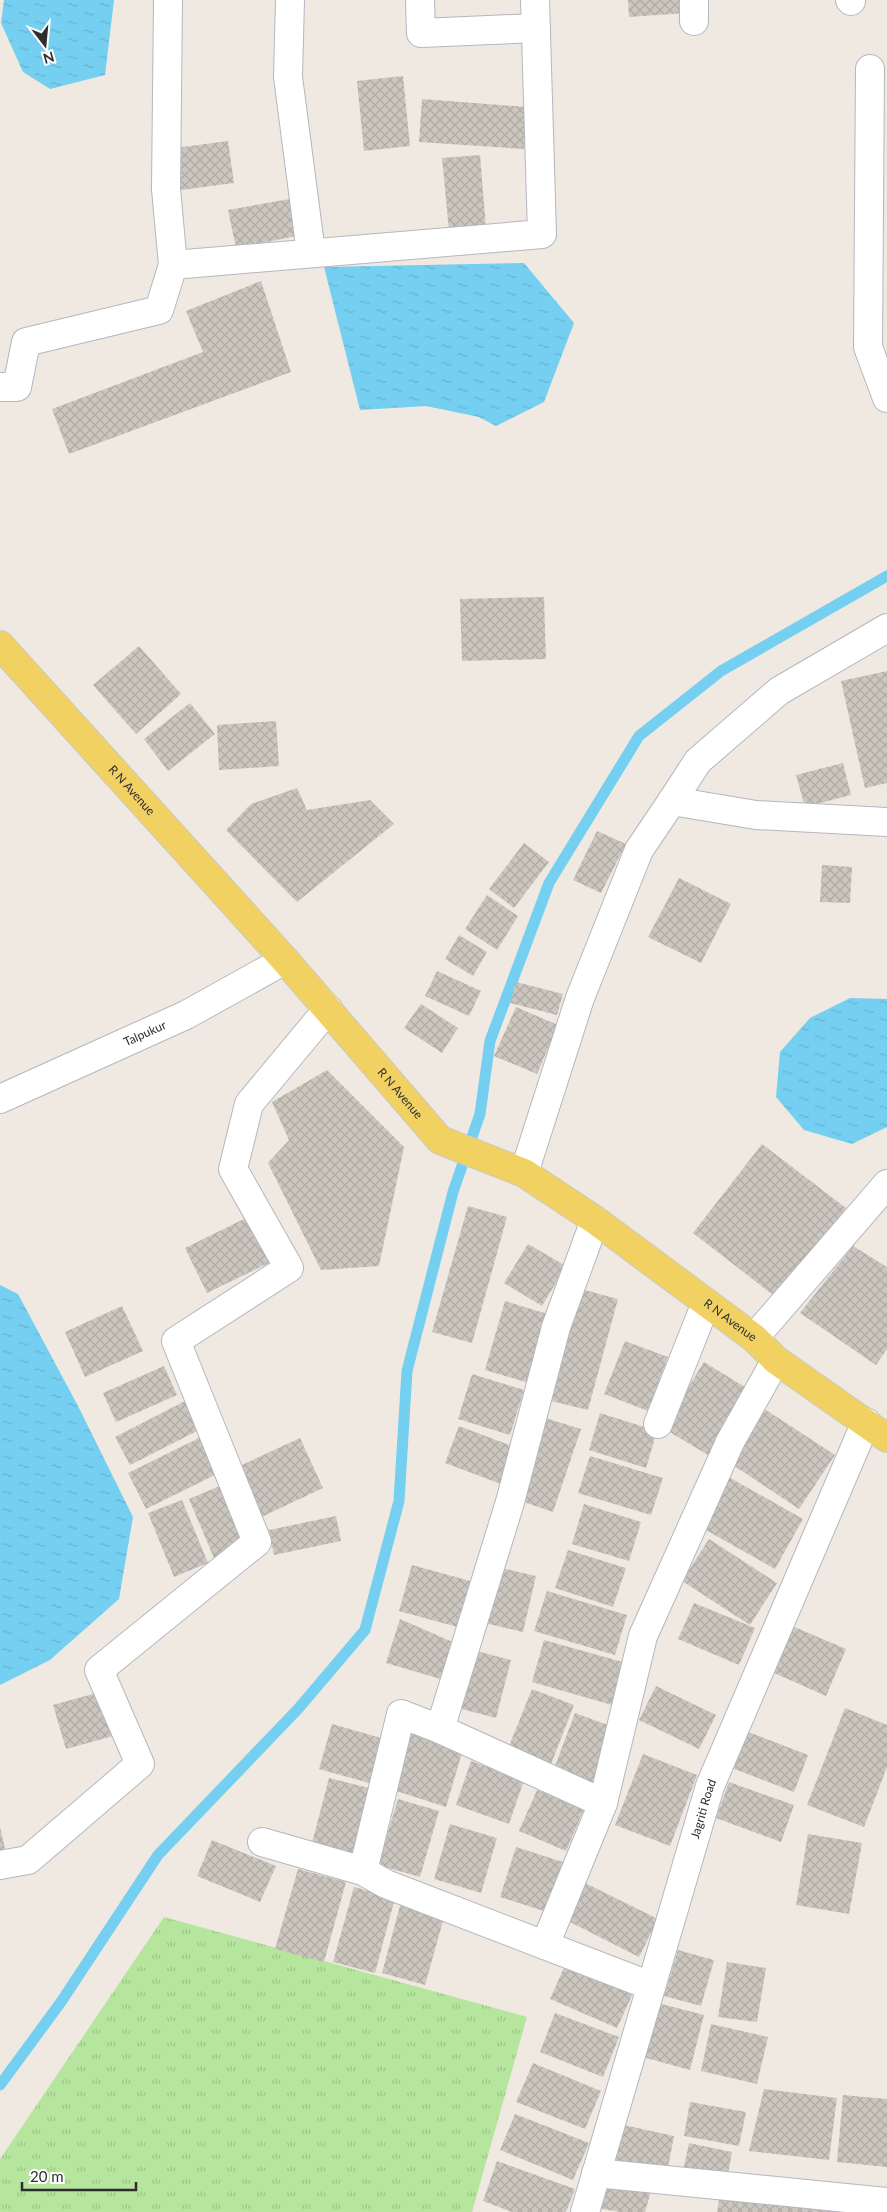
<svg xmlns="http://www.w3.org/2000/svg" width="887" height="2212" font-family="Lato,sans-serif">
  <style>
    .park { fill: url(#park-tufts) }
    .water { fill: url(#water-ripples) }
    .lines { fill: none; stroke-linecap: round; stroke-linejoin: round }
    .stream { stroke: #75cff0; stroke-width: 11 }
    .building { fill: url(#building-cross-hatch) }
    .minor-casing { stroke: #b4b7c1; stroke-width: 30 }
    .major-casing { stroke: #c9c9c9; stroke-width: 30 }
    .minor { stroke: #fff; stroke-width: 28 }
    .major { stroke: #f2d163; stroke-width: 28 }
    .labels { text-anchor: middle; stroke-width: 4; stroke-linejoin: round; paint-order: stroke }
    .street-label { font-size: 12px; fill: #2e2e2e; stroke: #fff }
  </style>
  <defs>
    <pattern id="park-tufts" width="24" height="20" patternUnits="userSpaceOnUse" patternTransform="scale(1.25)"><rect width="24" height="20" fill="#b6e59e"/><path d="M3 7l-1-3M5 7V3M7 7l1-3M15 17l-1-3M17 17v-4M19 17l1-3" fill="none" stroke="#9dc588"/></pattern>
    <pattern id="water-ripples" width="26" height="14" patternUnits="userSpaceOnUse" patternTransform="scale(1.25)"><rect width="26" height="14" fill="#75cff0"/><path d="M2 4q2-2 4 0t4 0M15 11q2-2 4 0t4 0" fill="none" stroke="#66b2ce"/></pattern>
    <pattern id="building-cross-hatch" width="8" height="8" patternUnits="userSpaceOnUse" patternTransform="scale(1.25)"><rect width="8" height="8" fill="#cbc7bf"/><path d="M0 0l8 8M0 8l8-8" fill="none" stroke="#afaba4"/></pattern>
  </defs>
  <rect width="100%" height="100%" fill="#efe9e1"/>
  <path class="park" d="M164 1917 527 2017 472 2212H0V2159Z"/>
  <g class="water">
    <path d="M4 0H114L105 75 50 89 23 72 1 23Z"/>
    <path d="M524 263 574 323 544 402 496 426 479 417 426 406 360 410 324 267Z"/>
    <path d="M850 998 887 999V1127L852 1144 804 1130 776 1097 780 1052 810 1018Z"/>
    <path d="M0 1285 18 1294 78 1406 133 1517 119 1599 50 1660 0 1685Z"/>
  </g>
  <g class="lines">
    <path class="stream" d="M0 2085 61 2002 158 1855 298 1709 365 1630 399 1501 407 1371 453 1192 480 1114 490 1041 549 883 639 736 721 671 887 576"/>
  </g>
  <g class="building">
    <path d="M628 0H685L686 13 629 17Z"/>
    <path d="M403 76 410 146 364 151 357 81Z"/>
    <path d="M422 99 527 107 524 149 419 142Z"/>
    <path d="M228 141 234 183 181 190 175 148Z"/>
    <path d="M480 155 486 228 449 231 442 158Z"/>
    <path d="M295 198 302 235 236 248 228 210Z"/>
    <path d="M261 281 291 372 69 454 52 409 203 352 186 311Z"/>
    <path d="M544 597 546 659 462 661 460 599Z"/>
    <path d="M139 646 181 694 136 734 93 685Z"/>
    <path d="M887 671V783L865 788 841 681Z"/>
    <path d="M190 703 215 734 168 771 144 739Z"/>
    <path d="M276 721 279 766 219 770 217 725Z"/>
    <path d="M843 763 851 795 805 807 796 775Z"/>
    <path d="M297 788 307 810 370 800 394 824 297 902 226 830 251 804Z"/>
    <path d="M597 831 626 844 601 893 573 880Z"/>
    <path d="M524 843 549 862 514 908 489 889Z"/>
    <path d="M822 865 852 867 850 903 820 902Z"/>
    <path d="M679 878 731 904 701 963 648 937Z"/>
    <path d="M487 895 518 916 497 950 465 929Z"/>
    <path d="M459 935 487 952 473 976 445 959Z"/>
    <path d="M437 971 481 991 469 1016 425 996Z"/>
    <path d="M516 982 563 994 557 1015 510 1003Z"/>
    <path d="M421 1004 458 1028 442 1053 404 1028Z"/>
    <path d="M516 1007 558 1025 537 1074 494 1056Z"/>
    <path d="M327 1070 404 1147 379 1266 321 1270 268 1163 289 1140 272 1102Z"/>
    <path d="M762 1144 846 1208 777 1298 693 1233Z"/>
    <path d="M468 1206 507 1217 472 1343 432 1332Z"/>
    <path d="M252 1215 275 1260 207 1293 185 1248Z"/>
    <path d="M528 1244 566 1266 542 1306 504 1283Z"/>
    <path d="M853 1246 887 1267V1349L876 1365 800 1313Z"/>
    <path d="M577 1288 618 1299 588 1410 547 1400Z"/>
    <path d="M505 1301 551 1315 532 1384 485 1370Z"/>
    <path d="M122 1306 143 1351 85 1377 65 1332Z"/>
    <path d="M625 1341 668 1357 648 1411 604 1394Z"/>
    <path d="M704 1362 748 1389 708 1455 663 1428Z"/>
    <path d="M164 1366 177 1395 116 1422 103 1393Z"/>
    <path d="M472 1374 524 1390 510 1435 458 1419Z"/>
    <path d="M185 1401 199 1430 130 1465 115 1437Z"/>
    <path d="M763 1408 835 1455 799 1509 727 1461Z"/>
    <path d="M600 1413 657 1431 646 1468 589 1450Z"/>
    <path d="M542 1417 581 1429 553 1512 515 1499Z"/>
    <path d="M459 1426 515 1447 501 1484 445 1463Z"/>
    <path d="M201 1437 219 1473 146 1509 128 1473Z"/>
    <path d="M300 1438 323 1488 255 1520 231 1470Z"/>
    <path d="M590 1456 663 1478 651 1515 578 1493Z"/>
    <path d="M725 1475 803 1519 775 1569 697 1525Z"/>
    <path d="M222 1485 243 1536 214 1558 189 1499Z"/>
    <path d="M182 1500 208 1563 174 1577 148 1513Z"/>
    <path d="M584 1504 641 1522 629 1561 572 1544Z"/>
    <path d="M336 1516 341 1541 274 1555 269 1530Z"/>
    <path d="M709 1539 777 1583 750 1625 682 1581Z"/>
    <path d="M568 1550 626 1568 613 1607 555 1588Z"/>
    <path d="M412 1565 481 1584 468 1630 399 1611Z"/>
    <path d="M493 1566 536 1576 523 1632 480 1622Z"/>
    <path d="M547 1591 627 1615 615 1655 534 1631Z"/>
    <path d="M694 1603 755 1628 739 1665 678 1639Z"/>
    <path d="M400 1619 455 1643 444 1680 386 1663Z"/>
    <path d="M792 1626 846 1649 826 1696 772 1672Z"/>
    <path d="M544 1640 630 1664 619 1707 532 1682Z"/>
    <path d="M469 1649 511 1660 496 1718 454 1707Z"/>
    <path d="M656 1686 716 1715 699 1749 639 1720Z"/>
    <path d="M532 1689 574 1705 548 1772 505 1756Z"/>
    <path d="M100 1692 113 1736 66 1749 53 1705Z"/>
    <path d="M845 1708 887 1725V1767L864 1827 807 1805Z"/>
    <path d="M575 1713 616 1728 593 1789 552 1774Z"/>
    <path d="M332 1724 381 1738 369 1783 319 1769Z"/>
    <path d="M411 1731 464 1746 446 1807 393 1790Z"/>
    <path d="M746 1731 808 1755 794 1792 732 1768Z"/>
    <path d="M643 1754 697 1775 670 1846 615 1825Z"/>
    <path d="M471 1761 524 1780 509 1824 456 1805Z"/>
    <path d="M329 1778 377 1790 359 1859 311 1847Z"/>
    <path d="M729 1782 794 1805 781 1842 716 1818Z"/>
    <path d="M537 1790 584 1809 566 1851 519 1831Z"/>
    <path d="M398 1799 439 1811 420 1877 378 1865Z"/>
    <path d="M450 1824 497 1838 481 1893 434 1879Z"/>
    <path d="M0 1827 7 1857 0 1859Z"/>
    <path d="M808 1834 862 1843 849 1914 796 1905Z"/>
    <path d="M212 1840 276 1866 260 1902 197 1876Z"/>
    <path d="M516 1847 569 1864 553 1914 500 1897Z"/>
    <path d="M298 1869 346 1882 324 1962 275 1949Z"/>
    <path d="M575 1878 658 1919 639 1957 568 1921Z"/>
    <path d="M354 1887 395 1898 375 1973 333 1962Z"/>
    <path d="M401 1902 445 1914 425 1985 382 1973Z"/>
    <path d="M678 1950 714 1960 701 2006 664 1996Z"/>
    <path d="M567 1961 634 1991 617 2028 550 1999Z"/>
    <path d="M727 1962 766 1968 757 2022 718 2017Z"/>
    <path d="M654 2002 704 2015 690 2070 639 2056Z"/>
    <path d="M555 2013 619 2037 603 2077 540 2052Z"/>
    <path d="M711 2024 768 2037 757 2084 701 2071Z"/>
    <path d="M533 2063 601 2091 585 2129 516 2102Z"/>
    <path d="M764 2089 837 2098 829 2160 749 2151Z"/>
    <path d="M843 2095 887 2099V2167L837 2162Z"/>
    <path d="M690 2102 746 2112 739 2146 684 2136Z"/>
    <path d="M515 2114 589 2143 573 2180 500 2150Z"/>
    <path d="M619 2124 674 2136 666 2178 610 2166Z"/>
    <path d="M689 2143 732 2152 726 2185 682 2176Z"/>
    <path d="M497 2161 575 2189 566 2212H512L483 2201Z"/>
    <path d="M604 2178 653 2184 645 2212H620L596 2208Z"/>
    <path d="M720 2193 834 2211V2212H717Z"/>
  </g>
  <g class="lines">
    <g class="minor-casing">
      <g id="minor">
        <path d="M168 0 166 189 173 265"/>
        <path d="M290 0 288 77 311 253"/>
        <path d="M420 0 421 33 536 28"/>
        <path d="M694 0V21"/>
        <path d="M850 0 851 1"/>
        <path d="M870 69 868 347 887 398"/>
        <path d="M0 387H17L26 342 159 310 173 265 542 234 535 0"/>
        <path d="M672 801 756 815 887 822"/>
        <path id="s1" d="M0 1099 186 1015 285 960"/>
        <path d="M524 1173 580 998 639 850 672 801 698 761 779 691 887 628"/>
        <path d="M754 1338 887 1184"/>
        <path d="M658 1424 706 1303"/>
        <path d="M440 1729 510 1502 556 1327 595 1220"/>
        <path d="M262 1842 363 1871 386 1884 651 1986"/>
        <path d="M0 1865 28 1860 140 1764 99 1670 257 1542 176 1341 289 1268 233 1169 249 1104 328 1009"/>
        <path d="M363 1871 401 1714 440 1729 603 1803"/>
        <path d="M545 1945 603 1803 643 1636 730 1442 776 1360"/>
        <path d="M596 2173 887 2202"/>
        <path id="s2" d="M585 2212 710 1786 866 1422"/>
      </g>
    </g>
    <g class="major-casing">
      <g id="major">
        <path id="s3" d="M0 645 285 960 440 1140 524 1173 595 1220 754 1338 776 1360 887 1438"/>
      </g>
    </g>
    <use href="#minor" class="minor"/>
    <use href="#major" class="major"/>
  </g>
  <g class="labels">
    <g class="street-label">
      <text dy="4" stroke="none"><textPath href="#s3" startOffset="196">R N Avenue</textPath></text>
      <text dy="4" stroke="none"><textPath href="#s1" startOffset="159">Talpukur</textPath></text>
      <text dy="4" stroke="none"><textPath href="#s3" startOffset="601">R N Avenue</textPath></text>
      <text dy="4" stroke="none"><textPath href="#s3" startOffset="1006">R N Avenue</textPath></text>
      <text dy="4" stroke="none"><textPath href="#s2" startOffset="420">Jagriti Road</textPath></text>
    </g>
  </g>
  <g transform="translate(45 45) rotate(164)" stroke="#ffffff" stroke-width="4" paint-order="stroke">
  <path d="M0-4L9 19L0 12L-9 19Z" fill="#2e2e2e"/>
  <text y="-8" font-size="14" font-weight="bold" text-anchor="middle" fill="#2e2e2e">N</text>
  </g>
  <path d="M22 2182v8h114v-8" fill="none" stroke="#2e2e2e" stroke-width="2.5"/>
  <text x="30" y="2182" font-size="15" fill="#2e2e2e" stroke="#ffffff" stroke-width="4" paint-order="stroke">20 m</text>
</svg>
